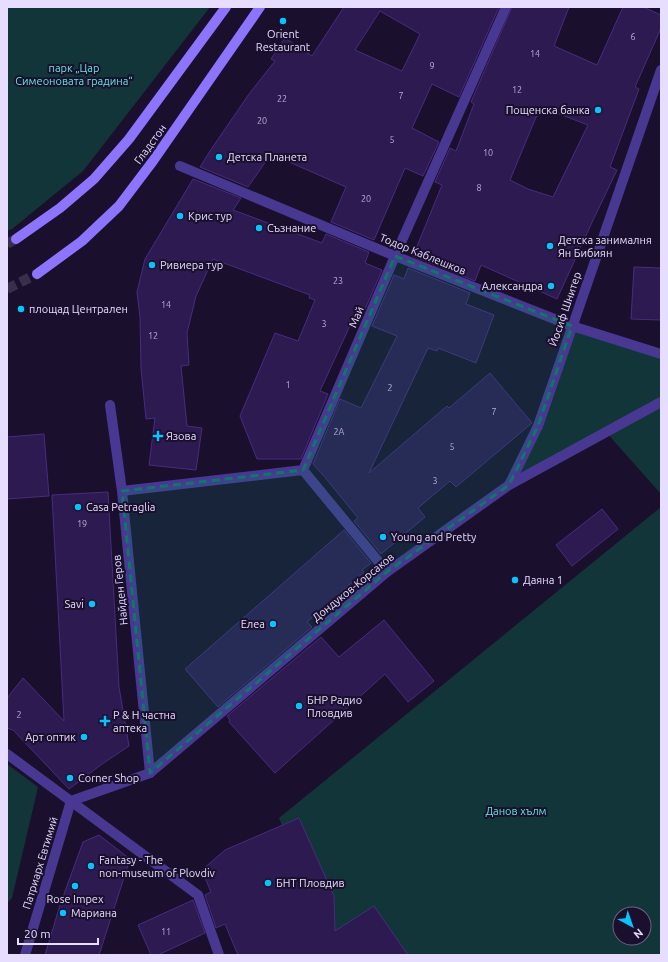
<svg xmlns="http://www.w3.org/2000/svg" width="668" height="962" font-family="Ubuntu,sans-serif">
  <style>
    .green { fill: #123539; fill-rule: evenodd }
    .building { fill: #2d1a51; stroke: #482b7f; fill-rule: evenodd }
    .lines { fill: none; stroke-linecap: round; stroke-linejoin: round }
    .secondary-tunnel { stroke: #392f4d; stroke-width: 10; stroke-dasharray: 10 5; stroke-linecap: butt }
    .street { stroke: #483891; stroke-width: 10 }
    .secondary { stroke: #8c74ff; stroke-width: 10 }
    .marked { fill: #0f766e; fill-opacity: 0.2; stroke: #0f766e; stroke-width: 3; stroke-dasharray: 8 5; stroke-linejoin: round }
    .poi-dot { fill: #09c3ff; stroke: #1a102e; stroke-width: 1.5 }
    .labels { text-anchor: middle; stroke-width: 4; stroke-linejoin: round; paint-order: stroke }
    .number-label { font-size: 9px; fill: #b8acd4 }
    .poi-label { font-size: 11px; fill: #e6ddff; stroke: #1a102e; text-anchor: start }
    .park-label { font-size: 11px; fill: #5fe9db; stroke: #1a102e }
    .street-label { font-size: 11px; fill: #e6ddff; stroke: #1a102e }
  </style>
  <rect width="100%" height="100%" fill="#1a102e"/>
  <g class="green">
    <path d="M7 7H210L83 171 12 229 7 231Z"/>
    <path d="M572 326 661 354V494L606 432 511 480Z"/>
    <path d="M661 507V955H336L279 818ZM620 914H644V938H620Z"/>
    <path d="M7 764 38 787 12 898 7 903Z"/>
  </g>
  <g class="building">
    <path d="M344 7H499L459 97 432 84 412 128 439 142 423 176 405 168 374 240 331 222 346 187 271 154 248 187 200 167 210 151 249 94 275 61 271 59 285 38 312 56ZM380 11 420 34 402 71 355 50Z"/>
    <path d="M512 7H569L554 46 597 65 623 7H643L661 15V28L635 87 639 89 610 167 617 170 594 218 557 299 481 265 475 281 413 256 442 185 435 182 450 148 456 151 474 104 471 102ZM541 107 588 125 553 197 528 189 510 180 536 117H537Z"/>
    <path d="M193 179 241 198 233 210 322 243 326 234 369 252 365 263 382 270 360 321 353 319 320 391 328 394 301 459H257L240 416 275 333 298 341 315 300 309 298 310 295 213 259 196 296 187 333 189 365 181 366 187 426 202 428 196 470 149 465 155 418 146 419 141 368 140 317 137 292 145 259Z"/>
    <path d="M634 267 661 268V320L631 319Z"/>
    <path d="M408 268 470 293 466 304 494 315 476 363 438 348 437 351 428 348 369 473 447 406 449 408 490 373 532 423 456 487 450 481 418 508 425 517 381 554 354 521 358 518 323 475 313 464 340 399 361 408 397 336 372 326 394 275 404 279Z"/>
    <path d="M44 434 49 496 7 499V437Z"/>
    <path d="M108 492 119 687 129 746 102 764 69 789 13 730 7 728V698L23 678 64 721 52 495Z"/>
    <path d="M602 509 618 529 572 566 556 545Z"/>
    <path d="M344 530 371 563 362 570 364 572 307 622 312 627 218 707 185 669Z"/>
    <path d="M384 620 434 681 408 702 385 674 275 773 229 722 230 720 227 716 321 637 339 657Z"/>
    <path d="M299 818 334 896 335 931 374 906 408 955H238L225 924 216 928 205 895 211 892 202 870 225 850Z"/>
    <path d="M99 835 130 859 99 955H45L60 905 83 842Z"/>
    <path d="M193 900 205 933 158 955H151L138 925Z"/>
  </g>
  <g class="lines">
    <g class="secondary-tunnel">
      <path d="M7 244 16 239"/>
      <path d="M7 289 37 274"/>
    </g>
    <g class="street">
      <path d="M180 166 395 256 572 326 661 354"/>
      <path d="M110 405 122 491 150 773"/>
      <path d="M303 470 387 572"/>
      <path d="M509 485 538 426 661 70"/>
      <path d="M122 491 303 470 395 256 506 7"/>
      <path d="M7 754 198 895 219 955"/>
      <path d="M71 801 150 773 387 572 509 485 661 402"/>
      <path d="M25 955 71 801"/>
    </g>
    <g class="secondary">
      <path d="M16 239 60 208 94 179 129 139 226 7"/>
      <path d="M37 274 82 241 119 206 153 161 260 7"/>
    </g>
  </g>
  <path class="marked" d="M395 256 572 326 538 426 509 485 387 572 150 773 122 491 303 470Z"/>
  <g class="poi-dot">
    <circle cx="283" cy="21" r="4"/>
    <circle cx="598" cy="110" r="4"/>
    <circle cx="219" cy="157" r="4"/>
    <circle cx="180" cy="216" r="4"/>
    <circle cx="259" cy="228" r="4"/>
    <circle cx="550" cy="246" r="4"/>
    <circle cx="152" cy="265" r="4"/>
    <circle cx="551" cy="286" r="4"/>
    <circle cx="21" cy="309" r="4"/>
    <path d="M156 430h4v4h4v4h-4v4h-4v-4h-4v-4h4z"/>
    <circle cx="78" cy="507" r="4"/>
    <circle cx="383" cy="537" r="4"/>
    <circle cx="515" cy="580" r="4"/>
    <circle cx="92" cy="604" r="4"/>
    <circle cx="273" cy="624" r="4"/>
    <circle cx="299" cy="706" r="4"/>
    <path d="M103 715h4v4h4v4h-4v4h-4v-4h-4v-4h4z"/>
    <circle cx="84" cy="737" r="4"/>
    <circle cx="70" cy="778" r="4"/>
    <circle cx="91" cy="866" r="4"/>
    <circle cx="268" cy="883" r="4"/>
    <circle cx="75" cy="886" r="4"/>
    <circle cx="63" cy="913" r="4"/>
  </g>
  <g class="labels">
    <g class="number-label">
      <text x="633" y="40">6</text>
      <text x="535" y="57">14</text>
      <text x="432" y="69">9</text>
      <text x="517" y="93">12</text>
      <text x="401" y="99">7</text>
      <text x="282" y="102">22</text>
      <text x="262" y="124">20</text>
      <text x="392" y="143">5</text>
      <text x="488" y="156">10</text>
      <text x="479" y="191">8</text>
      <text x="366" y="202">20</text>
      <text x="338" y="284">23</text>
      <text x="166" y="308">14</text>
      <text x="324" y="327">3</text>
      <text x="153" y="339">12</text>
      <text x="288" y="388">1</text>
      <text x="390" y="391">2</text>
      <text x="494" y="415">7</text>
      <text x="339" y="435">2А</text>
      <text x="452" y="450">5</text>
      <text x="435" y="484">3</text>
      <text x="82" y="527">19</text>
      <text x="19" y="718">2</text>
      <text x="166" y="935">11</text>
    </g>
    <g class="poi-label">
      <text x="283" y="38" text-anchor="middle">Orient<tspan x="283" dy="13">Restaurant</tspan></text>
      <text x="590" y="114" text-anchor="end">Пощенска банка</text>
      <text x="227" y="161">Детска Планета</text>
      <text x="188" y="220">Крис тур</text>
      <text x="267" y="232">Съзнание</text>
      <text x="558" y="244">Детска занималня<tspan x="558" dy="13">Ян Бибиян</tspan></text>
      <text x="160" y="269">Ривиера тур</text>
      <text x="543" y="290" text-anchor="end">Александра</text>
      <text x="29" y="313">площад Централен</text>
      <text x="166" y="440">Язова</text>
      <text x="86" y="511">Casa Petraglia</text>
      <text x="391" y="541">Young and Pretty</text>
      <text x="523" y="584">Даяна 1</text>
      <text x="84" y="608" text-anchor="end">Savi</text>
      <text x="265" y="628" text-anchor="end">Елеа</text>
      <text x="307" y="704">БНР Радио<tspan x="307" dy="13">Пловдив</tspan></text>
      <text x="113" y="719">Р &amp; Н частна<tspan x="113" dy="13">аптека</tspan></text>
      <text x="76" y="741" text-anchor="end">Арт оптик</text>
      <text x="78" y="782">Corner Shop</text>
      <text x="99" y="864">Fantasy - The<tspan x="99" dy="13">non-museum of Plovdiv</tspan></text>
      <text x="276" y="887">БНТ Пловдив</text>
      <text x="75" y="903" text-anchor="middle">Rose Impex</text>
      <text x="71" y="917">Мариана</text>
    </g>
    <g class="park-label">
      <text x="74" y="72">парк „Цар<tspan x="74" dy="13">Симеоновата градина“</tspan></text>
      <text x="516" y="815">Данов хълм</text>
    </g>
    <g class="street-label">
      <text transform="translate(150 144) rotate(-54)" y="4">Гладстон</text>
      <text transform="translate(423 254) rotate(22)" y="4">Тодор Каблешков</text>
      <text transform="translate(565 309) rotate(-71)" y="4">Йосиф Шнитер</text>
      <text transform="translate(356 317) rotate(-67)" y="4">Май</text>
      <text transform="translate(353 587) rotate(-39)" y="4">Дондуков-Корсаков</text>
      <text transform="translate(120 590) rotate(-96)" y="4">Найден Геров</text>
      <text transform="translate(40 863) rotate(-73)" y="4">Патриарх Евтимий</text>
    </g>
  </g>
  <rect width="668" height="962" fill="none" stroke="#e6ddff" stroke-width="16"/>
  <g transform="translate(632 926) rotate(140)"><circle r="19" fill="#1a102e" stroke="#6c6282"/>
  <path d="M0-3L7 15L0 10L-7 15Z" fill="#09c3ff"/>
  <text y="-6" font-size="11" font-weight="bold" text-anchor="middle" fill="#e6ddff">N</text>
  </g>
  <path d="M18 938v6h80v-6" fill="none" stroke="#e6ddff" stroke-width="2"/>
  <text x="24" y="938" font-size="12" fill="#e6ddff" stroke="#1a102e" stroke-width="3" paint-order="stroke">20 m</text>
</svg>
